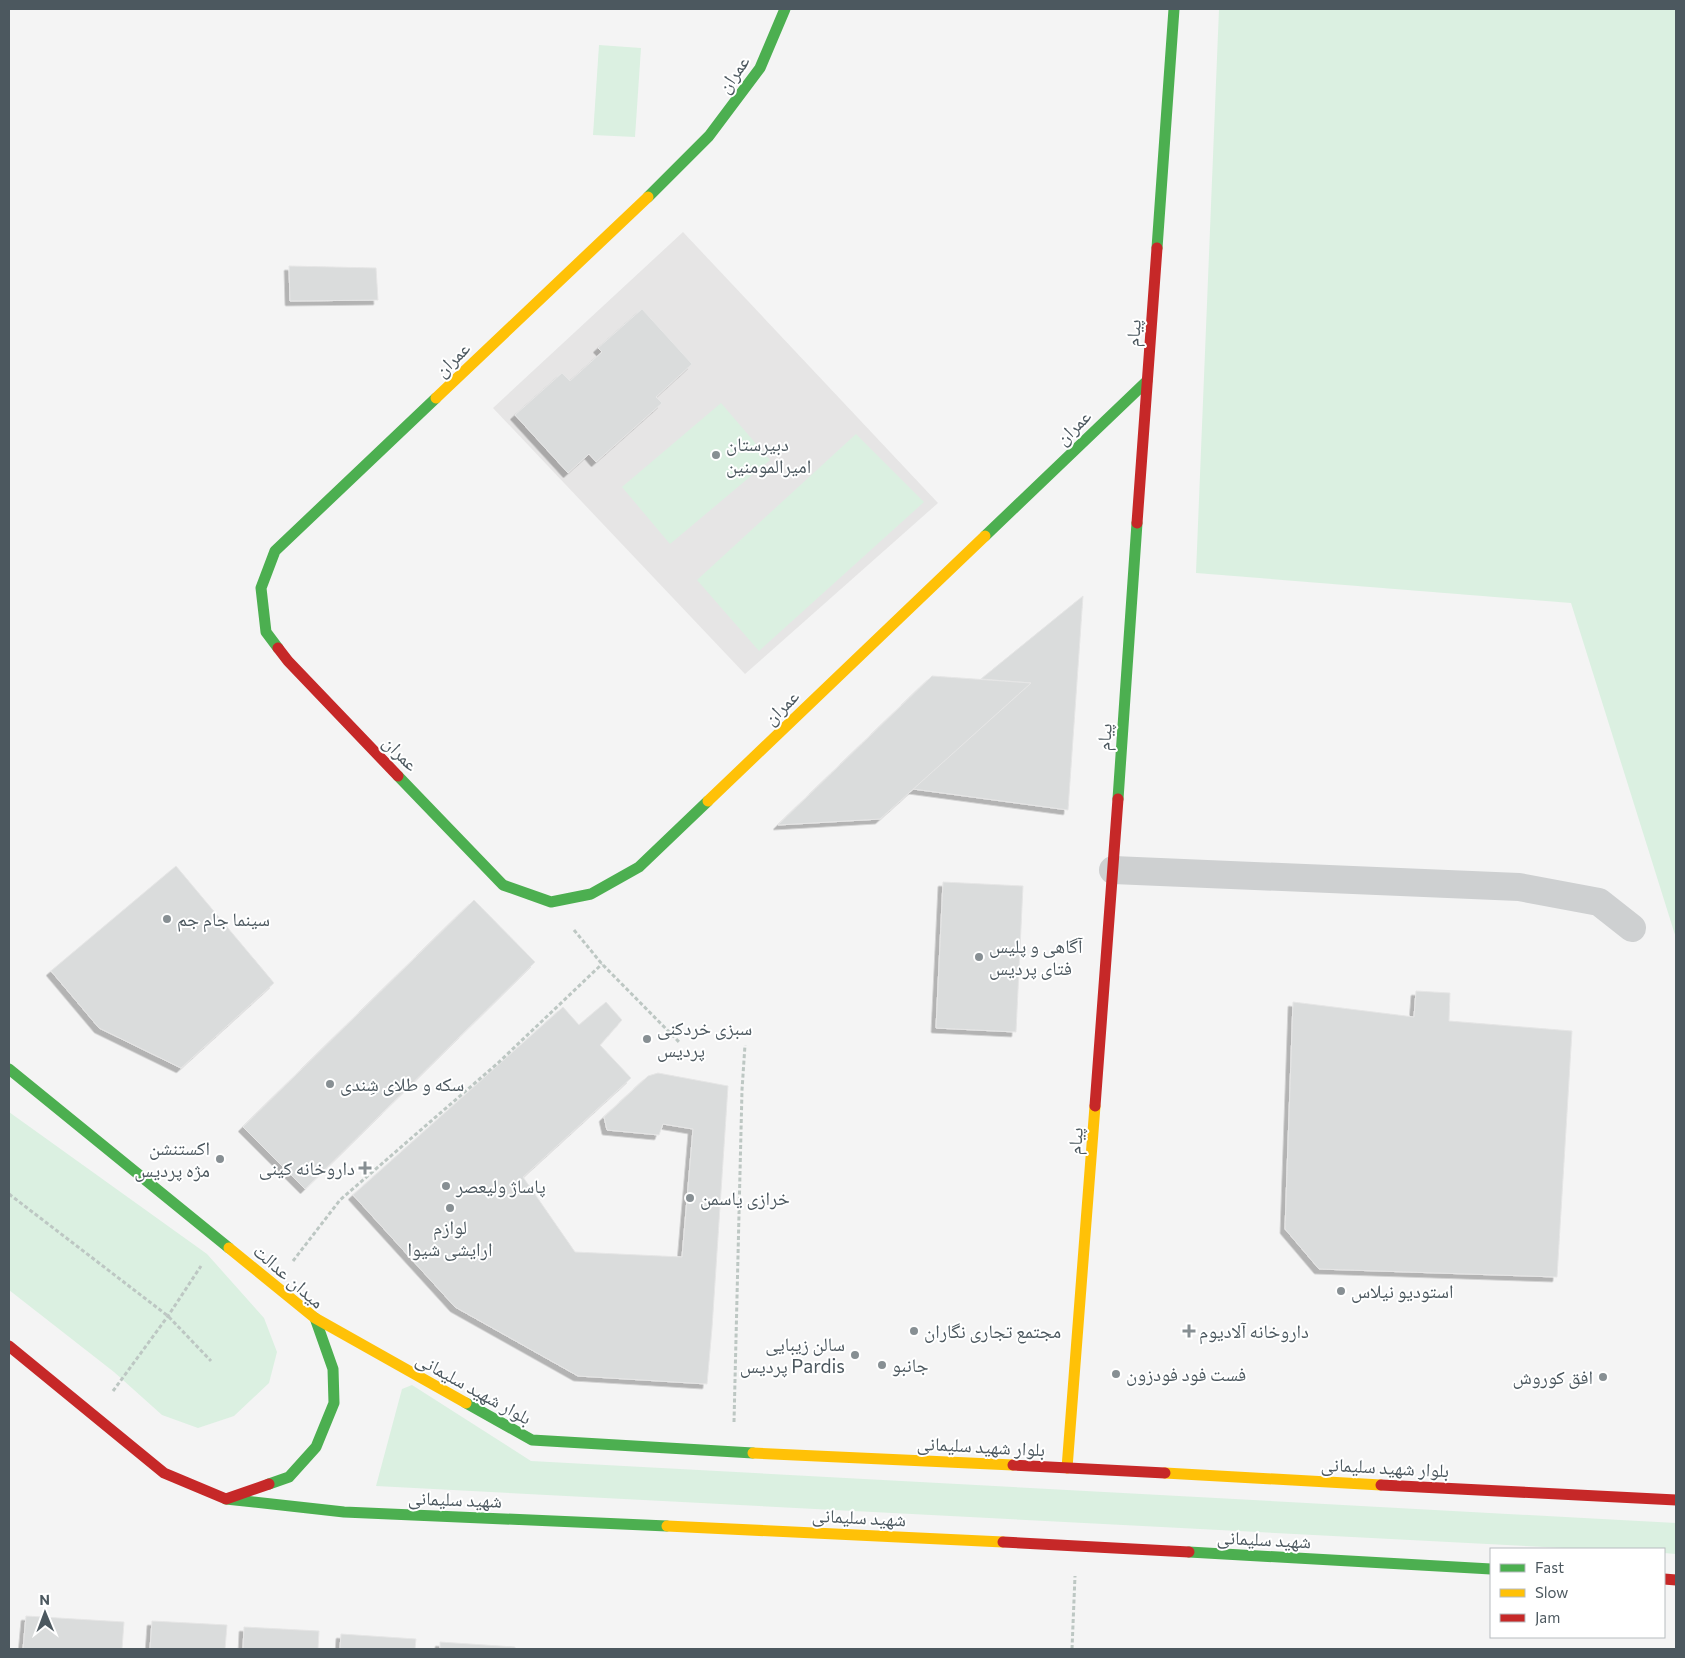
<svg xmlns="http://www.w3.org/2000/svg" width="1685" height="1658" font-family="Commissioner,'Noto Naskh Arabic',sans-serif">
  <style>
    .education { fill: #e6e5e5 }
    .green { fill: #dbf0e1 }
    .building { fill: #dadcdc; stroke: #e6e6e6; filter: url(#shadow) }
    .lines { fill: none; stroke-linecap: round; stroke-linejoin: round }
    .path { stroke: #bdc7c3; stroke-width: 3; stroke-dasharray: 4 2.5; stroke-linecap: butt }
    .street { stroke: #ced0d1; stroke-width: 28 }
    .fast { stroke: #4caf50; stroke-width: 11 }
    .slow { stroke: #ffc107; stroke-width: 11 }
    .jam { stroke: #c62828; stroke-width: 11 }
    .poi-dot { fill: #878f93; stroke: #fff; stroke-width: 2 }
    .labels { text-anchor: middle; stroke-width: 4; stroke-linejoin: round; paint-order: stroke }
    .street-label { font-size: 19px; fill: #4c585f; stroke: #fff }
    .poi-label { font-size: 19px; fill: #4c585f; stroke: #fff; text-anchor: start }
  </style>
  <defs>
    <filter id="shadow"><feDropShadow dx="-4.5" dy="4.5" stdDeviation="0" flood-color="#0004"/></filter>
  </defs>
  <rect width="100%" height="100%" fill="#f4f4f4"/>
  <path class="education" d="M683 232 938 503 745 674 493 408Z"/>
  <g class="green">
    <path d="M1219 9H1676V938L1571 603 1196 573Z"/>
    <path d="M599 45 641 48 635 137 593 135Z"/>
    <path d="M721 403 770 460 670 544 622 487Z"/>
    <path d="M856 434 924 502 759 651 697 580Z"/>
    <path d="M9 1112 207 1254 264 1318 277 1352 269 1383 234 1416 198 1428 162 1415 114 1372 9 1290Z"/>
    <path d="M412 1385 531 1461 1676 1523V1554L1664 1553V1549H1583L376 1486 402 1389Z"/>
  </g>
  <g class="building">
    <path d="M289 266 376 268 378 300 290 301Z"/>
    <path d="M642 309 692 364 656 397 662 403 596 462 589 454 568 473 515 415 562 373 570 381 602 352 598 348Z"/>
    <path d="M1083 596 1068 810 913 789 1031 683 981 679Z"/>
    <path d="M932 676 1031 683 880 819 778 825Z"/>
    <path d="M176 866 274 983 181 1068 99 1028 51 971Z"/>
    <path d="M943 882 1023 886 1016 1032 936 1028Z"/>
    <path d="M474 900 535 962 305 1189 243 1127Z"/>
    <path d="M1416 991 1450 993 1449 1021 1572 1031 1557 1277 1319 1269 1285 1229 1293 1002 1414 1017Z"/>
    <path d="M606 1002 622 1020 600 1045 631 1078 523 1177 575 1252 682 1257 693 1129 663 1124 659 1135 607 1130 604 1117 648 1076 658 1073 728 1086 712 1328 707 1384 578 1376 455 1307 353 1195 563 1007 579 1025Z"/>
    <path d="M26 1616 124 1622 122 1649H23Z"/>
    <path d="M152 1621 227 1625 225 1649H150Z"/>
    <path d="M244 1627 319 1631 318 1649H243Z"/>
    <path d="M341 1634 416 1639 415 1649H340Z"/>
    <path d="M440 1642 515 1647V1649H440Z"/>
  </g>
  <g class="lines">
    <g class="path">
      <path d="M574 930 602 964 680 1043"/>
      <path d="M9 1194 168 1316 211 1361"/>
      <path d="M293 1261 340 1200 498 1063 602 964"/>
      <path d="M113 1391 168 1316 201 1266"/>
      <path d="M734 1422 742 1090 745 1045"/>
      <path d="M1072 1649 1075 1576"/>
    </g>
    <path class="street" d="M1113 870 1519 887 1599 902 1632 928"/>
    <g class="fast">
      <path d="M648 197 709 136 760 68 785 9"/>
      <path d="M1157 248 1174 9"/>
      <path d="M985 536 1147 381"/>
      <path d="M278 648 266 632 261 588 275 551 436 398"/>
      <path d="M398 776 503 885 551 902 591 894 639 867 708 801"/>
      <path d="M1118 799 1137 523"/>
      <path d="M9 1069 229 1248"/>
      <path d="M466 1403 532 1440 753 1453"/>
      <path d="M269 1484 289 1477 316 1447 334 1403 333 1369 315 1318"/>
      <path d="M226 1499 344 1512 667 1526"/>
      <path d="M1189 1552 1491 1569"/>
    </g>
    <g class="slow">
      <path d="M436 398 648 197"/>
      <path d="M708 801 985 536"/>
      <path d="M229 1248 315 1318 466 1403"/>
      <path d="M753 1453 1013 1465"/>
      <path d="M1067 1468 1095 1106"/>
      <path d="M1165 1473 1381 1485"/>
      <path d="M667 1526 1003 1542"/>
    </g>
    <g class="jam">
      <path d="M1137 523 1157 248"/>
      <path d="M278 648 288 661 398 776"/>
      <path d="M1095 1106 1118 799"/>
      <path d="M9 1346 164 1473 226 1499 269 1484"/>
      <path d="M1013 1465 1165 1473"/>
      <path d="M1381 1485 1676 1500"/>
      <path d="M1003 1542 1189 1552"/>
      <path d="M1664 1579 1676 1580"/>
    </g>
  </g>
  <g class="poi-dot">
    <circle cx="716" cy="455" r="5"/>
    <circle cx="167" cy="919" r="5"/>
    <circle cx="979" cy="957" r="5"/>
    <circle cx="647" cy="1039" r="5"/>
    <circle cx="330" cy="1084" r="5"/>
    <circle cx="220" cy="1159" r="5"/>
    <path d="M362.5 1160.5h5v5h5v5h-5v5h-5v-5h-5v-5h5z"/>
    <circle cx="446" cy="1186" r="5"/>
    <circle cx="690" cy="1198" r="5"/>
    <circle cx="450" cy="1208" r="5"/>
    <circle cx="1341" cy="1291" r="5"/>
    <circle cx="914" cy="1331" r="5"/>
    <path d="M1186.5 1323.5h5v5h5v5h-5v5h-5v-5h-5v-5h5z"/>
    <circle cx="855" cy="1355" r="5"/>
    <circle cx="882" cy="1365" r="5"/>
    <circle cx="1116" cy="1374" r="5"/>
    <circle cx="1603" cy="1377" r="5"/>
  </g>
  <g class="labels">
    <g class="street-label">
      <text transform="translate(733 74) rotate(-55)" y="7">عمران</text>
      <text transform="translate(1133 333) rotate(-86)" y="7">پیام</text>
      <text transform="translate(452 359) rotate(-44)" y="7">عمران</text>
      <text transform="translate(1073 427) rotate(-44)" y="7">عمران</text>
      <text transform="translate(781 707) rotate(-44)" y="7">عمران</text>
      <text transform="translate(1104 737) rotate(-86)" y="7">پیام</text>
      <text transform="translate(401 753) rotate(46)" y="7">عمران</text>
      <text transform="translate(1075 1141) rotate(-86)" y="7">پیام</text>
      <text transform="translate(289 1276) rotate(41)" y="7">میدان عدالت</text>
      <text transform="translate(474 1388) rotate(29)" y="7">بلوار شهید سلیمانی</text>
      <text transform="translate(981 1446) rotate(3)" y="7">بلوار شهید سلیمانی</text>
      <text transform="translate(1385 1467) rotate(3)" y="7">بلوار شهید سلیمانی</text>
      <text transform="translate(455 1499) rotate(2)" y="7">شهید سلیمانی</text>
      <text transform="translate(859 1517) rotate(3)" y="7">شهید سلیمانی</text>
      <text transform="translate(1264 1539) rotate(3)" y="7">شهید سلیمانی</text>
    </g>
    <g class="poi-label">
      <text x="726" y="451">دبیرستان<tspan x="726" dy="22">امیرالمومنین</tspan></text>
      <text x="177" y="926">سینما جام جم</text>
      <text x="989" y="953">آگاهی و پلیس<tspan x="989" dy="22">فتای پردیس</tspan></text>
      <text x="657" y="1035">سبزی خردکنی<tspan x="657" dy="22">پردیس</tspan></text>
      <text x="340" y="1091">سکه و طلای شِندی</text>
      <text x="210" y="1155" text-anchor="end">اکستنشن<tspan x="210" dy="22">مژه پردیس</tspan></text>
      <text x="355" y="1175" text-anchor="end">داروخانه کینی</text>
      <text x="456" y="1193">پاساژ ولیعصر</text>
      <text x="700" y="1205">خرازی یاسمن</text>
      <text x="450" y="1234" text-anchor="middle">لوازم<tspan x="450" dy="22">ارایشی شیوا</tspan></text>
      <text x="1351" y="1298">استودیو نیلاس</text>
      <text x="924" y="1338">مجتمع تجاری نگاران</text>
      <text x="1199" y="1338">داروخانه آلادیوم</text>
      <text x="845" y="1351" text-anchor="end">سالن زیبایی<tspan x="845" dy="22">پردیس Pardis</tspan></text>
      <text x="892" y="1372">جانبو</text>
      <text x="1126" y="1381">فست فود فودزون</text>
      <text x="1593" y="1384" text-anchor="end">افق کوروش</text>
    </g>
  </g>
  <rect width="1685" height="1658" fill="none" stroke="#4c585f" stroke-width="20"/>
  <rect x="1490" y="1548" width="175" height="90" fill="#ffffff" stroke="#b7bcbf"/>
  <rect x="1500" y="1564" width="25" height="8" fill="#4caf50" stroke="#b7bcbf"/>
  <text x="1535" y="1573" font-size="15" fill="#4c585f">Fast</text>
  <rect x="1500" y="1589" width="25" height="8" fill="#ffc107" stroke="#b7bcbf"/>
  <text x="1535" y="1598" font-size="15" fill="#4c585f">Slow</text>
  <rect x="1500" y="1614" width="25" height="8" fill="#c62828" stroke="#b7bcbf"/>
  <text x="1535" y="1623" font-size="15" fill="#4c585f">Jam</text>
  <g transform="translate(45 1613) rotate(359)" stroke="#ffffff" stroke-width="4" paint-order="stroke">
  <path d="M0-4L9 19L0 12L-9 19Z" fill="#4c585f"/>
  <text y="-8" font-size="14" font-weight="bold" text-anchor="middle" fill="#4c585f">N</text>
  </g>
</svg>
